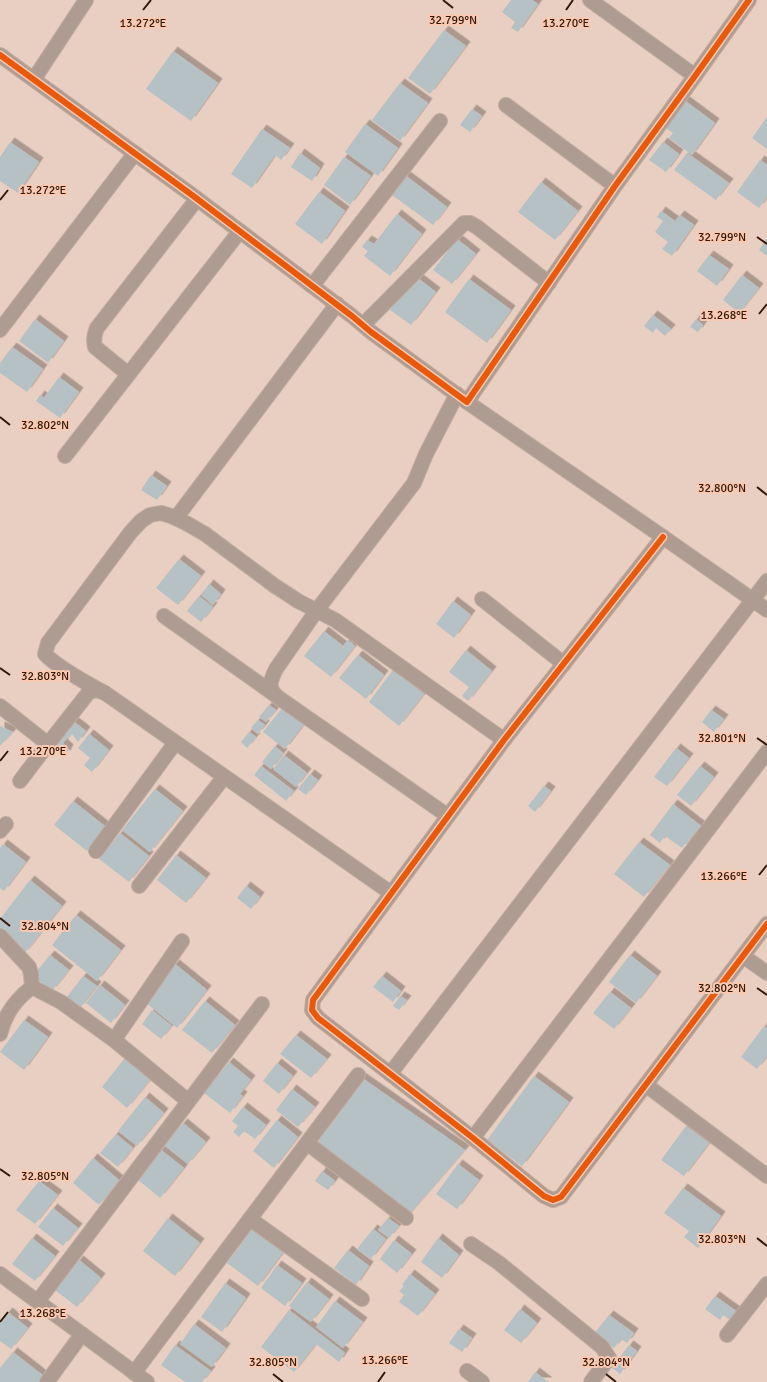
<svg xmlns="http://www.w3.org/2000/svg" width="767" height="1382" font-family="Signika,sans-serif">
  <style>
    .building { fill: #b5c1c4; filter: url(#shadow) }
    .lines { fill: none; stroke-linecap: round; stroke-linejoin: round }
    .minor-casing { stroke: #c1aba0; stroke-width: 16 }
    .minor { stroke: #ae9c92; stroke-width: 14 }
    .cycleway-casing { stroke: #f9c9b2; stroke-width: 9 }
    .cycleway { stroke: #e8590c; stroke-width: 6 }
    .ticks { fill: none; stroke: #331707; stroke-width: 2 }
    .ticks-label { font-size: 12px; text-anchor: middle; fill: #331707; stroke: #f9c9b2; stroke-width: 4; stroke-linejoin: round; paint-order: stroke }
  </style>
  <defs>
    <filter id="shadow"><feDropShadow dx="4.5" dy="-4.5" stdDeviation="0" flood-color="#0004"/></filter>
  </defs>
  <rect width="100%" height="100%" fill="#e9cfc2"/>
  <g class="building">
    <path d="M511 0H532L538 4 518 32 511 28 515 22 502 12Z"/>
    <path d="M444 30 466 46 430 94 408 78Z"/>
    <path d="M173 51 218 83 191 121 146 89Z"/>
    <path d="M400 83 428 103 400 141 372 120Z"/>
    <path d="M684 100 715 123 692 155 669 138 673 133 664 127Z"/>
    <path d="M472 109 482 116 470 132 460 125Z"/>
    <path d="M767 117V149L752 138Z"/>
    <path d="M365 124 398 148 378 176 345 152Z"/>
    <path d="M262 129 290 148 281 160 275 155 252 188 231 174Z"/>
    <path d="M10 142 39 162 18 193 0 181V157Z"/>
    <path d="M663 142 679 154 666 172 649 160Z"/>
    <path d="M300 153 320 168 312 181 291 167Z"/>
    <path d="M687 153 729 183 716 200 674 170Z"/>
    <path d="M344 157 371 176 350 205 324 185Z"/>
    <path d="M760 160 767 165V197L759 208 737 192Z"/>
    <path d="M406 176 447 207 433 225 392 195Z"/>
    <path d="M541 182 578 211 555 240 518 212Z"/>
    <path d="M319 192 345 211 322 244 295 224Z"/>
    <path d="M661 211 675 221 680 215 694 225 672 256 662 249 668 242 655 232 663 221 657 217Z"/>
    <path d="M397 214 422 234 390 276 364 256 368 251 362 247 367 240 374 244Z"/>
    <path d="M767 238V256L759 250Z"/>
    <path d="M457 239 476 254 452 284 433 270Z"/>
    <path d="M709 255 729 269 717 286 697 271Z"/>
    <path d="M742 275 759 288 739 313 723 300Z"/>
    <path d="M415 276 436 292 411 325 390 310Z"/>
    <path d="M469 279 511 310 487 343 445 312Z"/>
    <path d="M653 315 671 329 665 336 656 328 653 333 644 326Z"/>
    <path d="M35 319 64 341 48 363 19 341Z"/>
    <path d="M696 319 703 325 698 332 690 327Z"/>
    <path d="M12 347 43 369 27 392 0 373V363Z"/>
    <path d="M59 377 79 392 60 418 36 401 40 395 44 398Z"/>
    <path d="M151 475 167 486 157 500 141 490Z"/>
    <path d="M179 559 201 576 178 605 156 588Z"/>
    <path d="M209 584 221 594 213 605 201 595Z"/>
    <path d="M199 596 213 607 201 622 187 611Z"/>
    <path d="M453 601 471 615 454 638 436 624Z"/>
    <path d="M324 631 343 646 348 640 355 646 331 677 304 656Z"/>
    <path d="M466 650 492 671 468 701 462 696 469 687 449 672Z"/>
    <path d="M358 655 384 675 366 699 339 678Z"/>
    <path d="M393 670 424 694 399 726 369 702Z"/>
    <path d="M269 705 276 710 266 722 259 717Z"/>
    <path d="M283 707 304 724 285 749 263 732Z"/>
    <path d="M711 710 724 719 714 732 702 722Z"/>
    <path d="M258 720 265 725 258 734 251 728Z"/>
    <path d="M73 721 86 731 78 742 72 734 63 743 69 749 66 755 54 748Z"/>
    <path d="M0 726 13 732 0 746Z"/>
    <path d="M249 732 256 737 247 748 241 742Z"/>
    <path d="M89 734 109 750 92 772 84 765 90 758 78 748Z"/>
    <path d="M275 746 283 753 271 769 262 762Z"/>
    <path d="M676 748 689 758 667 786 654 777Z"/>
    <path d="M284 755 307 773 296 787 273 769Z"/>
    <path d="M261 766 294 791 286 801 254 775Z"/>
    <path d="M700 766 714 777 691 806 677 795Z"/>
    <path d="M310 774 318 780 306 795 298 789Z"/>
    <path d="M544 786 551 791 535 812 528 806Z"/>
    <path d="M155 789 183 811 150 852 122 830Z"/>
    <path d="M73 801 106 827 87 851 54 825Z"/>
    <path d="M673 804 701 826 689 840 690 841 688 844H685L682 848 665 836 660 843 650 835Z"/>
    <path d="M120 833 149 856 129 882 99 859Z"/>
    <path d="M639 842 670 865 644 897 614 874Z"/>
    <path d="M3 844 26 862 4 891 0 888V848Z"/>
    <path d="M176 855 206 878 186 903 157 880Z"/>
    <path d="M30 880 62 906 24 954 0 935V919Z"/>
    <path d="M246 886 260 897 251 909 237 898Z"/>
    <path d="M76 915 121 950 97 981 52 945Z"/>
    <path d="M50 955 69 970 52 991 33 976Z"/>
    <path d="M630 955 657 976 636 1003 609 982Z"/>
    <path d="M175 964 207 990 177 1028 145 1002Z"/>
    <path d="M83 976 97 986 80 1008 67 997Z"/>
    <path d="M382 976 401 991 393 1002 373 987Z"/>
    <path d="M100 985 125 1005 111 1023 86 1003Z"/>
    <path d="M610 992 631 1008 614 1029 593 1013Z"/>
    <path d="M400 996 407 1000 399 1010 393 1006Z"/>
    <path d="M205 1001 235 1025 212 1053 182 1030Z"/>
    <path d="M152 1010 172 1026 161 1039 142 1024Z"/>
    <path d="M24 1020 48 1037 24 1070 0 1052Z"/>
    <path d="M764 1026 767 1028V1056L757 1069 741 1057Z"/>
    <path d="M296 1035 327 1059 311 1078 280 1054Z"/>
    <path d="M128 1054 154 1075 127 1108 102 1087Z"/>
    <path d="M229 1062 251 1080 240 1094 243 1096 230 1113 204 1093Z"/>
    <path d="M277 1063 293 1076 279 1094 263 1081Z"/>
    <path d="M358 1075 465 1150 406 1218 307 1143Z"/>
    <path d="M534 1076 569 1102 522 1166 487 1140Z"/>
    <path d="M292 1089 315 1107 298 1127 276 1110Z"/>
    <path d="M145 1097 164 1113 137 1146 118 1131Z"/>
    <path d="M243 1107 266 1125 255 1139 244 1131 239 1137 233 1132 238 1126 232 1121Z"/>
    <path d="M277 1120 298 1137 274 1168 253 1151Z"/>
    <path d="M183 1123 206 1142 188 1164 164 1145Z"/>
    <path d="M686 1126 709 1143 684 1176 661 1160Z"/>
    <path d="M116 1134 133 1148 118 1167 100 1153Z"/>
    <path d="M161 1150 184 1168 160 1198 137 1179Z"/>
    <path d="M93 1158 119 1180 99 1205 73 1183Z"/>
    <path d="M458 1164 479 1180 457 1209 436 1194Z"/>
    <path d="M322 1171 335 1181 328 1190 315 1181Z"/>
    <path d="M39 1181 58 1195 35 1224 16 1210Z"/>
    <path d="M683 1188 721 1216 698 1248 684 1237 689 1231 664 1213Z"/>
    <path d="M53 1208 78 1228 63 1246 38 1227Z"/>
    <path d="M168 1218 200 1243 175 1276 143 1251Z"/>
    <path d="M388 1218 399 1226 389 1238 378 1230Z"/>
    <path d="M252 1229 284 1251 258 1286 227 1263Z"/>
    <path d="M373 1229 386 1239 371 1259 357 1249Z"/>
    <path d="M32 1238 55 1256 35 1281 12 1264Z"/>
    <path d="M438 1238 459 1255 442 1278 421 1262Z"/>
    <path d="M394 1240 412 1254 397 1273 380 1259Z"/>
    <path d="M348 1250 369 1266 356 1285 334 1268Z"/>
    <path d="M79 1260 101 1278 77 1307 55 1290Z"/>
    <path d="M277 1265 302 1283 285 1306 261 1288Z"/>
    <path d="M410 1274 435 1294 418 1316 399 1302 404 1295 399 1291 404 1286 402 1285Z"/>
    <path d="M307 1282 329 1299 311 1322 289 1306Z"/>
    <path d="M225 1283 246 1298 222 1332 201 1317Z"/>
    <path d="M715 1296 736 1311 730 1320 723 1315 720 1320 705 1309Z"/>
    <path d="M335 1301 363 1322 343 1348 316 1327Z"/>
    <path d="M520 1309 537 1323 521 1343 504 1330Z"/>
    <path d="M289 1310 345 1353 339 1362 316 1344 294 1372 261 1347Z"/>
    <path d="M8 1312 28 1328 11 1349 0 1341V1322Z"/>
    <path d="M609 1315 634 1333 627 1343 621 1339 614 1348 594 1334Z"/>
    <path d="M194 1324 226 1348 212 1367 180 1344Z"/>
    <path d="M459 1329 472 1338 462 1352 449 1343Z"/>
    <path d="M175 1345 211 1371 202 1382H185L161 1365Z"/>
    <path d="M629 1345 637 1351 620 1374 612 1368Z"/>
    <path d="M13 1352 45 1377 41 1382H0V1368Z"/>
    <path d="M535 1372 548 1382H528Z"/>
  </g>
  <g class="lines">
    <g class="minor-casing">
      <g id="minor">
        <path d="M590 0 695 76"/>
        <path d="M0 55 192 195 352 316 371 332 467 402 615 186 695 76 749 0"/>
        <path d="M34 79 86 0"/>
        <path d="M506 105 615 186"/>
        <path d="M312 286 440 121"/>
        <path d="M363 325 464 223H470L477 227 549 283"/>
        <path d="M0 330 135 153"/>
        <path d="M128 374 95 347C93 340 94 335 97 328L197 199"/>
        <path d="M467 402 663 537 767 610"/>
        <path d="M65 456 240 231"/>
        <path d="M176 518 337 304"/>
        <path d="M663 537 504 740 313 1000 312 1010 318 1018 473 1138 544 1196 553 1200 561 1197 767 924"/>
        <path d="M482 599 564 664"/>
        <path d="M164 616 274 694"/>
        <path d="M105 693C88 684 58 668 45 654L48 643 130 533 141 521 150 515 161 513 171 516 186 523 205 534 275 586 298 601 335 620 504 740"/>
        <path d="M0 706 48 744"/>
        <path d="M20 781 48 744 89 692 97 690 105 693 391 893"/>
        <path d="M448 816 279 698C267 689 270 681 276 669L317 610 414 483 426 454 457 394"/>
        <path d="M0 831 6 824"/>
        <path d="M96 851 175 743"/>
        <path d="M139 886 224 777"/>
        <path d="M0 936 29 967 31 974 32 987"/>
        <path d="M743 956 767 973"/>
        <path d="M0 1034C5 1014 15 1000 32 987L61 1002 114 1040 188 1101"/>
        <path d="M114 1040 182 941"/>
        <path d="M390 1074 767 581"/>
        <path d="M646 1085 767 1176"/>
        <path d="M473 1138 767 752"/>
        <path d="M307 1143 406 1218"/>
        <path d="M250 1219 362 1299"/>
        <path d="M471 1244 499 1263 602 1347 609 1358 591 1382"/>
        <path d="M0 1274 147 1382"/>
        <path d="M38 1301 262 1004"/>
        <path d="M727 1335 767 1284"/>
        <path d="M467 1371 482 1382"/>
        <path d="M134 1373 358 1075"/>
        <path d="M47 1382 82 1334"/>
      </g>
    </g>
    <use href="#minor" class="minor"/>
    <g class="cycleway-casing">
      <g id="cycleway">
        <path d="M0 55 192 195 352 316 371 332 467 402 615 186 695 76 749 0"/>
        <path d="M663 537 504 740 313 1000 312 1010 318 1018 473 1138 544 1196 553 1200 561 1197 767 924"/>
      </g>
    </g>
    <use href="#cycleway" class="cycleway"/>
  </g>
  <path class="ticks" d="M443 0 453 8M143 10 151 0M566 10 573 0M0 200 8 190M757 237 767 244M759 314 767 304M0 417 10 425M757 487 767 495M0 668 10 675M757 738 767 745M0 761 8 751M759 875 767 865M0 918 10 926M757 988 767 995M0 1169 10 1176M757 1238 767 1246M0 1322 8 1312M273 1374 283 1382M606 1374 616 1382M378 1382 385 1372"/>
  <g class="ticks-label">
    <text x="453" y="24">32.799°N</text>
    <text x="143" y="27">13.272°E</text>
    <text x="566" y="27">13.270°E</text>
    <text x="43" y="194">13.272°E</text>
    <text x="722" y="241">32.799°N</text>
    <text x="724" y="319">13.268°E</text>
    <text x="45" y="429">32.802°N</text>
    <text x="722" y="492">32.800°N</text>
    <text x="45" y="680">32.803°N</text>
    <text x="722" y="742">32.801°N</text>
    <text x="43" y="755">13.270°E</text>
    <text x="724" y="880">13.266°E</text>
    <text x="45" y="930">32.804°N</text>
    <text x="722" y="992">32.802°N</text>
    <text x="45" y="1180">32.805°N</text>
    <text x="722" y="1243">32.803°N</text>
    <text x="43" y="1317">13.268°E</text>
    <text x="385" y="1364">13.266°E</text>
    <text x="273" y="1366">32.805°N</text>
    <text x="606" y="1366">32.804°N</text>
  </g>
</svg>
